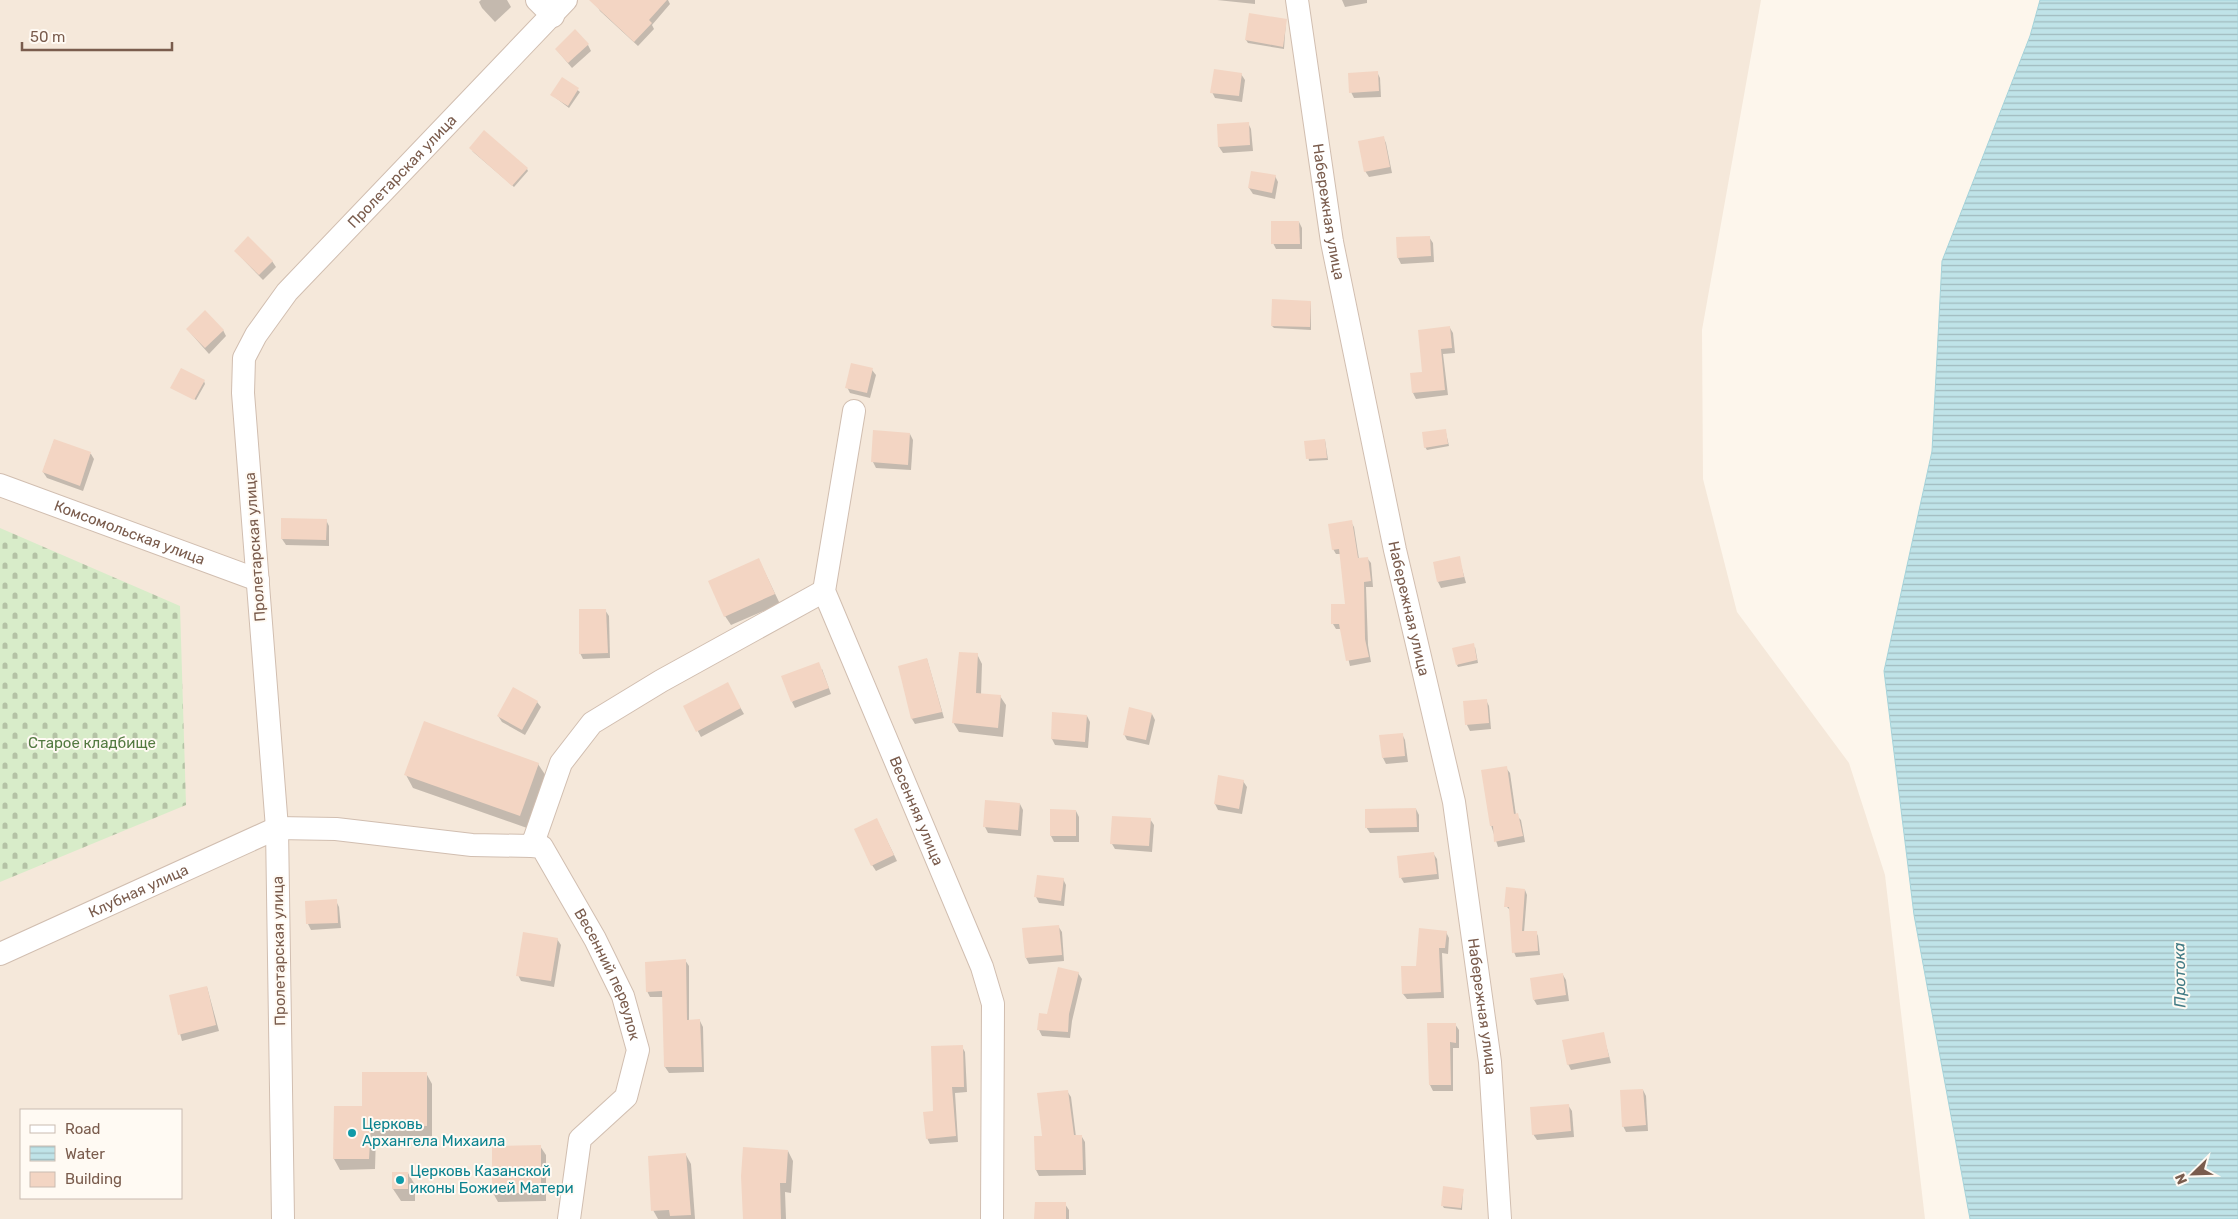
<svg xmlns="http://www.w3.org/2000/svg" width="2238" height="1219" font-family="Rubik,sans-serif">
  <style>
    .residential { fill: #f5e8da; fill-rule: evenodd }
    .cemetery { fill: url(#cemetery-stones) }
    .water { fill: url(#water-rules); stroke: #a5d3da }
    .shadow { fill: #0003 }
    .building { fill: #f3d5c3 }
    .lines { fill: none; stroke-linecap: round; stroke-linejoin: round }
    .street-casing { stroke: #d1beb0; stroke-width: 24 }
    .street { stroke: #fff; stroke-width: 22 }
    .culture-dot { fill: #0f9aa8; stroke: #fffaf3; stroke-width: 2 }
    .labels { text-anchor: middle; stroke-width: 4; stroke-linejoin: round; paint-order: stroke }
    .street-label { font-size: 15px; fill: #7a5c4d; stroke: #fffaf3 }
    .park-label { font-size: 15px; fill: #537a41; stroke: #fffaf3 }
    .culture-label { font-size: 15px; fill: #0d838f; stroke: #fffaf3; text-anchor: start }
    .water-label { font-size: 16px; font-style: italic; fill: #437c86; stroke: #fffaf3 }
  </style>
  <defs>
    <pattern id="cemetery-stones" width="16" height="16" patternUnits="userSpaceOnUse" patternTransform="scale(1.25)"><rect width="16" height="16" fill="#d8ecc9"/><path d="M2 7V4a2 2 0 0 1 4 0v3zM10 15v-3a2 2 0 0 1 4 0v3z" fill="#b4c2a5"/></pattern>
    <pattern id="water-rules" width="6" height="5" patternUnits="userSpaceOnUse" patternTransform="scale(1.25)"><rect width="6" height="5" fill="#bfe3e8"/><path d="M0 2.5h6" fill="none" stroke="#a0bbbe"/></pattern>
  </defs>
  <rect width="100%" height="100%" fill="#fdf6ec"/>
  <path class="residential" d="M0 0H1761L1702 330 1703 479 1737 612 1849 763 1885 875 1925 1219H0ZM21 1110H181V1198H21Z"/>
  <path class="cemetery" d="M0 528 180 606 186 805 0 882Z"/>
  <path class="water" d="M2040 0H2238V1219H1970L1914 915 1884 671 1932 451 1942 261 2030 36Z"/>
  <g class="shadow">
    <path d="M481 0H507L511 7 495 22 482 8 479 2Z"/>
    <path d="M602 0H668L670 4 652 25 654 29 638 46 600 11 597 6Z"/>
    <path d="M1217 0H1255V4Z"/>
    <path d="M1367 0V3L1345 7 1342 0Z"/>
    <path d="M1286 21 1284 49 1248 43 1246 40Z"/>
    <path d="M588 45 591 51 572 68 556 49Z"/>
    <path d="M1377 72 1380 78 1381 97 1354 98 1351 92Z"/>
    <path d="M1241 74 1245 80 1242 102 1215 98 1212 92Z"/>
    <path d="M563 79 580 92 569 108 552 95Z"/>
    <path d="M1248 123 1251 129 1253 151 1223 153 1219 147 1218 126Z"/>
    <path d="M1383 137 1386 143 1392 173 1369 177 1365 171Z"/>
    <path d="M472 151 527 169 528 171 514 187Z"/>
    <path d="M1275 176 1278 182 1275 199 1253 194 1249 188Z"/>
    <path d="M1299 222 1302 228V249H1276L1273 243Z"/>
    <path d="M1429 237 1433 243 1434 262 1401 264 1398 258Z"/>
    <path d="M235 251 272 261 276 267 263 280Z"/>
    <path d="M1311 302V330L1274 328 1272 326Z"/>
    <path d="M1450 328 1453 333 1455 353 1443 354 1448 395 1416 399 1413 393Z"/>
    <path d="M187 329 223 330 226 336 209 354Z"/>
    <path d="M872 370 876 375 870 398 850 393 847 387Z"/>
    <path d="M204 381 205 384 196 400 172 387Z"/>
    <path d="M1446 433 1449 446 1427 450 1425 447Z"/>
    <path d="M910 434 913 440 911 470 876 468 873 462Z"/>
    <path d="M1325 440 1328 460 1309 461 1306 442Z"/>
    <path d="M54 441 91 454 94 459 83 491 47 478 43 472Z"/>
    <path d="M326 520 329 526V546L286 545 282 539Z"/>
    <path d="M1351 522 1354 527 1359 559 1367 558 1371 563 1373 587H1366L1368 645 1371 662 1350 666 1341 629H1336L1333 624 1347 605 1341 554H1336L1333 549Z"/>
    <path d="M1459 558 1466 583 1441 588 1438 582Z"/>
    <path d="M759 560 780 604 731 625 725 616Z"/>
    <path d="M605 610 609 616 610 658 583 659 580 653Z"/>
    <path d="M1475 647 1478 663 1458 667 1457 665Z"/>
    <path d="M977 654 982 664 981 695 1000 696 1006 705 1003 737 959 732 953 722Z"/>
    <path d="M927 659 944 718 915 724 912 719Z"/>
    <path d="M822 669 831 694 795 708 792 702Z"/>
    <path d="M727 684 744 714 701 737 685 707Z"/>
    <path d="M1486 700 1489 706 1491 729 1470 731 1467 725 1464 702Z"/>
    <path d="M537 702 541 707 525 735 502 722 498 716Z"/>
    <path d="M1053 713 1087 716 1090 722 1088 748 1055 745 1052 739Z"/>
    <path d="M1152 714 1155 720 1149 745 1127 740 1124 734Z"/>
    <path d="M1402 734 1405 740 1408 762 1386 764 1383 758Z"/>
    <path d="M538 764 546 776 527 828 413 788 406 775Z"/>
    <path d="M1506 768 1510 773 1516 815 1521 820 1525 842 1498 847 1491 825Z"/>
    <path d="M1243 781 1247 787 1242 814 1218 810 1215 804Z"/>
    <path d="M1020 804 1023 810 1021 836 988 833 985 827Z"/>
    <path d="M1416 809 1419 815V832L1370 833 1366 827Z"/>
    <path d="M1076 811 1079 817V842H1054L1051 836Z"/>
    <path d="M1150 819 1154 825 1152 852 1115 849 1112 844Z"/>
    <path d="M880 826 897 861 876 871 872 865Z"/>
    <path d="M1433 853 1437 859 1439 879 1404 883 1401 878Z"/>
    <path d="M1063 879 1066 885 1064 906 1039 903 1036 897Z"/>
    <path d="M1525 890 1527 895 1524 932H1536L1538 936 1540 955 1516 957 1514 952 1511 911 1506 906Z"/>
    <path d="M336 901 339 907 341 928 311 930 308 924Z"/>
    <path d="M1058 926 1062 932 1064 961 1029 964 1026 958Z"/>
    <path d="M1446 932 1449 938 1448 954 1442 953 1444 998 1407 999 1403 994 1417 967Z"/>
    <path d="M557 939 561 945 554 987 521 981 518 975Z"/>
    <path d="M685 960 689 966V1021H700L703 1027 704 1072 669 1073 665 1067 664 997H650L647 991Z"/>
    <path d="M1078 973 1082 979 1072 1021 1070 1038 1042 1036 1039 1030Z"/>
    <path d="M1563 975 1566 980 1569 1001 1537 1005 1534 1000Z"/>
    <path d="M207 987 219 1031 182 1041 170 996Z"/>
    <path d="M1455 1024 1459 1030V1048H1453V1091H1433L1430 1085Z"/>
    <path d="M1603 1034 1611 1063 1571 1070 1568 1064Z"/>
    <path d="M962 1047 965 1052 967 1092 955 1093 958 1142 930 1144 927 1138 934 1112Z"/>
    <path d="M426 1073 432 1084V1136H376L375 1169 340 1170 334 1159 335 1108 363 1107Z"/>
    <path d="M1643 1090 1646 1096 1648 1131 1626 1132 1623 1126Z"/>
    <path d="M1067 1091 1071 1097 1076 1137H1082L1085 1142 1086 1175 1039 1176 1036 1170 1044 1137Z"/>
    <path d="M1568 1105 1572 1111 1574 1137 1537 1140 1533 1134Z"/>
    <path d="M540 1146 546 1155V1201L498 1202 493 1193Z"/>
    <path d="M788 1151 793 1161 791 1193 785 1192 786 1219H744Z"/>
    <path d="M686 1155 691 1164 695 1219H658L653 1210Z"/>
    <path d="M408 1173 415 1185V1201H401L393 1189Z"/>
    <path d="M1463 1190 1462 1210 1444 1208 1442 1205Z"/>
    <path d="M1065 1204 1069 1210V1219H1036Z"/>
  </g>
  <g class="building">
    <path d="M589 0H667L649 20 652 23 634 42Z"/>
    <path d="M1249 13 1287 19 1283 47 1245 40Z"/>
    <path d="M575 29 589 44 568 63 555 49Z"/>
    <path d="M1214 69 1242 73 1239 96 1210 93Z"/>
    <path d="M1378 71 1379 91 1349 93 1348 73Z"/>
    <path d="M562 77 579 88 568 106 550 95Z"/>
    <path d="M1249 122 1250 145 1218 147 1217 124Z"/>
    <path d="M484 130 528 168 512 186 469 148Z"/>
    <path d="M1384 136 1390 167 1364 172 1358 141Z"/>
    <path d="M1251 171 1276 175 1272 193 1248 188Z"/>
    <path d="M1271 221H1299L1300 244H1271Z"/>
    <path d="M248 236 273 261 259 275 234 251Z"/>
    <path d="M1430 236 1431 256 1397 258 1396 237Z"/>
    <path d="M1272 299 1311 301 1310 327 1271 326Z"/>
    <path d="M205 310 224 330 205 348 186 329Z"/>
    <path d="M1450 326 1452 348 1441 349 1445 390 1412 393 1410 373 1422 372 1418 330Z"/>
    <path d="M851 363 873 368 867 393 845 388Z"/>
    <path d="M181 368 205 380 194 400 170 388Z"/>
    <path d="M1446 429 1448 444 1424 448 1422 432Z"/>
    <path d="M873 430 910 433 908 465 871 462Z"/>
    <path d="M54 439 91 452 80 486 42 472Z"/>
    <path d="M1325 439 1327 458 1306 459 1304 441Z"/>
    <path d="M281 518 327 519 326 540 281 539Z"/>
    <path d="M1352 520 1358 558 1368 557 1371 581 1364 582 1365 639 1369 657 1346 661 1339 624H1331V604H1345L1339 549 1332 550 1328 524Z"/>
    <path d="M1460 556 1464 577 1437 582 1433 562Z"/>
    <path d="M759 558 775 594 724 617 708 581Z"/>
    <path d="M579 609H606L608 653 579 654Z"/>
    <path d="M1474 643 1477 660 1456 665 1452 648Z"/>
    <path d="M959 652 978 653 976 693 1001 695 998 728 952 723Z"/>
    <path d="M927 658 942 712 911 719 898 666Z"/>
    <path d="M819 662 829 688 791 702 781 676Z"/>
    <path d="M728 682 741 708 696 732 683 706Z"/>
    <path d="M513 687 538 701 522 730 497 716Z"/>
    <path d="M1487 699 1489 723 1465 725 1463 701Z"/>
    <path d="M1129 707 1152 713 1146 740 1123 735Z"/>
    <path d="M1052 712 1087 715 1085 742 1051 739Z"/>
    <path d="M424 721 539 763 520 816 404 775Z"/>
    <path d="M1403 733 1405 756 1382 758 1379 735Z"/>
    <path d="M1507 766 1514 814 1518 813 1523 836 1494 842 1493 826H1490L1481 770Z"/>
    <path d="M1218 775 1244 780 1239 809 1214 804Z"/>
    <path d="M985 800 1020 803 1018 830 983 827Z"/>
    <path d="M1416 808 1417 827 1365 828V809Z"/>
    <path d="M1050 809 1076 810V836H1050Z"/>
    <path d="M1112 816 1151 818 1149 846 1110 844Z"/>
    <path d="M877 818 894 855 871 866 854 829Z"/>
    <path d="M1434 852 1437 874 1399 878 1397 856Z"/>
    <path d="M1037 875 1064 878 1061 901 1034 897Z"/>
    <path d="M1506 887 1525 889 1522 931H1537L1538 951 1512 953 1509 907H1504Z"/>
    <path d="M337 899 338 923 306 924 305 901Z"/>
    <path d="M1059 925 1062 955 1025 958 1022 928Z"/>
    <path d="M1419 928 1447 931 1445 948H1439L1441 992 1402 994 1401 966H1416Z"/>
    <path d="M523 932 558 938 551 981 516 976Z"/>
    <path d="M686 959 687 1020 700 1019 702 1067H664L662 991 646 992 645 962Z"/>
    <path d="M1058 967 1079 972 1069 1014 1068 1032 1037 1030 1039 1013 1047 1014Z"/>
    <path d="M1563 973 1566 995 1533 1000 1530 978Z"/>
    <path d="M207 986 216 1025 178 1035 169 995Z"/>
    <path d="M1427 1023H1456V1043L1450 1042 1451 1085H1429Z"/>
    <path d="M1604 1032 1609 1057 1567 1065 1562 1040Z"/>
    <path d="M963 1045 964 1087H952L956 1136 926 1139 923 1112 933 1111 931 1046Z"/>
    <path d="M362 1072H427V1126L371 1125 369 1159H333L334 1106H362Z"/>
    <path d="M1643 1089 1646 1125 1622 1127 1620 1090Z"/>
    <path d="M1068 1090 1074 1135H1082L1083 1170H1035L1034 1136H1042L1037 1093Z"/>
    <path d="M1569 1104 1571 1131 1532 1135 1530 1107Z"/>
    <path d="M541 1145V1192L492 1194V1146Z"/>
    <path d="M743 1147 788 1150 786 1183H780L781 1219H743L741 1176Z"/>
    <path d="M686 1153 691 1215 670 1216 669 1210 651 1211 648 1156Z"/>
    <rect x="392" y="1172" width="16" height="17"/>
    <path d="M1443 1186 1464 1189 1461 1208 1441 1206Z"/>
    <path d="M1035 1202H1066V1219H1034Z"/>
  </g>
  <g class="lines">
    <g class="street-casing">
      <g id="street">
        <path d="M537 0 553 16"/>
        <path id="s1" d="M1297 0 1332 242 1395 550 1454 802 1490 1062 1500 1219"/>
        <path id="s2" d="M854 411 824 591 982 967 993 1004 992 1219"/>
        <path id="s3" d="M0 485 258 580"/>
        <path id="s4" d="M532 846 542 847 595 939 623 996 638 1050 626 1097 580 1139 569 1219"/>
        <path id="s5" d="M0 954 277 828 336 829 472 845 532 846 561 763 592 723 661 681 824 591"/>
        <path id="s6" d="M283 1219 277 828 243 393 244 358 256 335 287 292 566 0"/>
      </g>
    </g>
    <use href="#street" class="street"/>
  </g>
  <g class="culture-dot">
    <circle cx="352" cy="1133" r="5"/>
    <circle cx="400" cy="1180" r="5"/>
  </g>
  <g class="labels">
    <g class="street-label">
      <text dy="5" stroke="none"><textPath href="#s6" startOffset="1108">Пролетарская улица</textPath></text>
      <text dy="5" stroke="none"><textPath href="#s1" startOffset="214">Набережная улица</textPath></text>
      <text dy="5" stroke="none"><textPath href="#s3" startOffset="138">Комсомольская улица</textPath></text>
      <text transform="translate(255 547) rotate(-94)" y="5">Пролетарская улица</text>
      <text dy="5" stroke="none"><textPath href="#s1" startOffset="619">Набережная улица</textPath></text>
      <text dy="5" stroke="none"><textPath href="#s2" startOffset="421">Весенняя улица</textPath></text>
      <text dy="5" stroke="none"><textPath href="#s5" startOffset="152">Клубная улица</textPath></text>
      <text transform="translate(279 951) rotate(-91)" y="5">Пролетарская улица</text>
      <text dy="5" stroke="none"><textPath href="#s4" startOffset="154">Весенний переулок</textPath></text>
      <text dy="5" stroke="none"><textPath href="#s1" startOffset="1024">Набережная улица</textPath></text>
    </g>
    <g class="park-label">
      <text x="92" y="748">Старое кладбище</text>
    </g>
    <g class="culture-label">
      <text x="362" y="1129">Церковь<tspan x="362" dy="17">Архангела Михаила</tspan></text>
      <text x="410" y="1176">Церковь Казанской<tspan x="410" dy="17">иконы Божией Матери</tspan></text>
    </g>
    <g class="water-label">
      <text transform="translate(2179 975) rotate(-91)" y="6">Протока</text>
    </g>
  </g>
  <rect x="20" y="1109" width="162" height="90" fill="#fffaf3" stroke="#cabbb1"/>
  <rect x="30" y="1125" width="25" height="8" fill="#ffffff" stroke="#cabbb1"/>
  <text x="65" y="1134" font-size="15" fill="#7a5c4d">Road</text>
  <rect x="30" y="1146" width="25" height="15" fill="url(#water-rules)" stroke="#cabbb1"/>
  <text x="65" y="1159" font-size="15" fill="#7a5c4d">Water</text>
  <rect x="30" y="1172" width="25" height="15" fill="#f3d5c3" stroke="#cabbb1"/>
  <text x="65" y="1184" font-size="15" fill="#7a5c4d">Building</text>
  <g transform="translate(2193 1174) rotate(247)" stroke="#fffaf3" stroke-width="4" paint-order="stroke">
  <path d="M0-4L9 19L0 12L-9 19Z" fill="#7a5c4d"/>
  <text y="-8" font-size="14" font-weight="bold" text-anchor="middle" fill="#7a5c4d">N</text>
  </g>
  <path d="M22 42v8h150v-8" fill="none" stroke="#7a5c4d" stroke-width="2.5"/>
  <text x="30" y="42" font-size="15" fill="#7a5c4d" stroke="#fffaf3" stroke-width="4" paint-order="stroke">50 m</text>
</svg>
